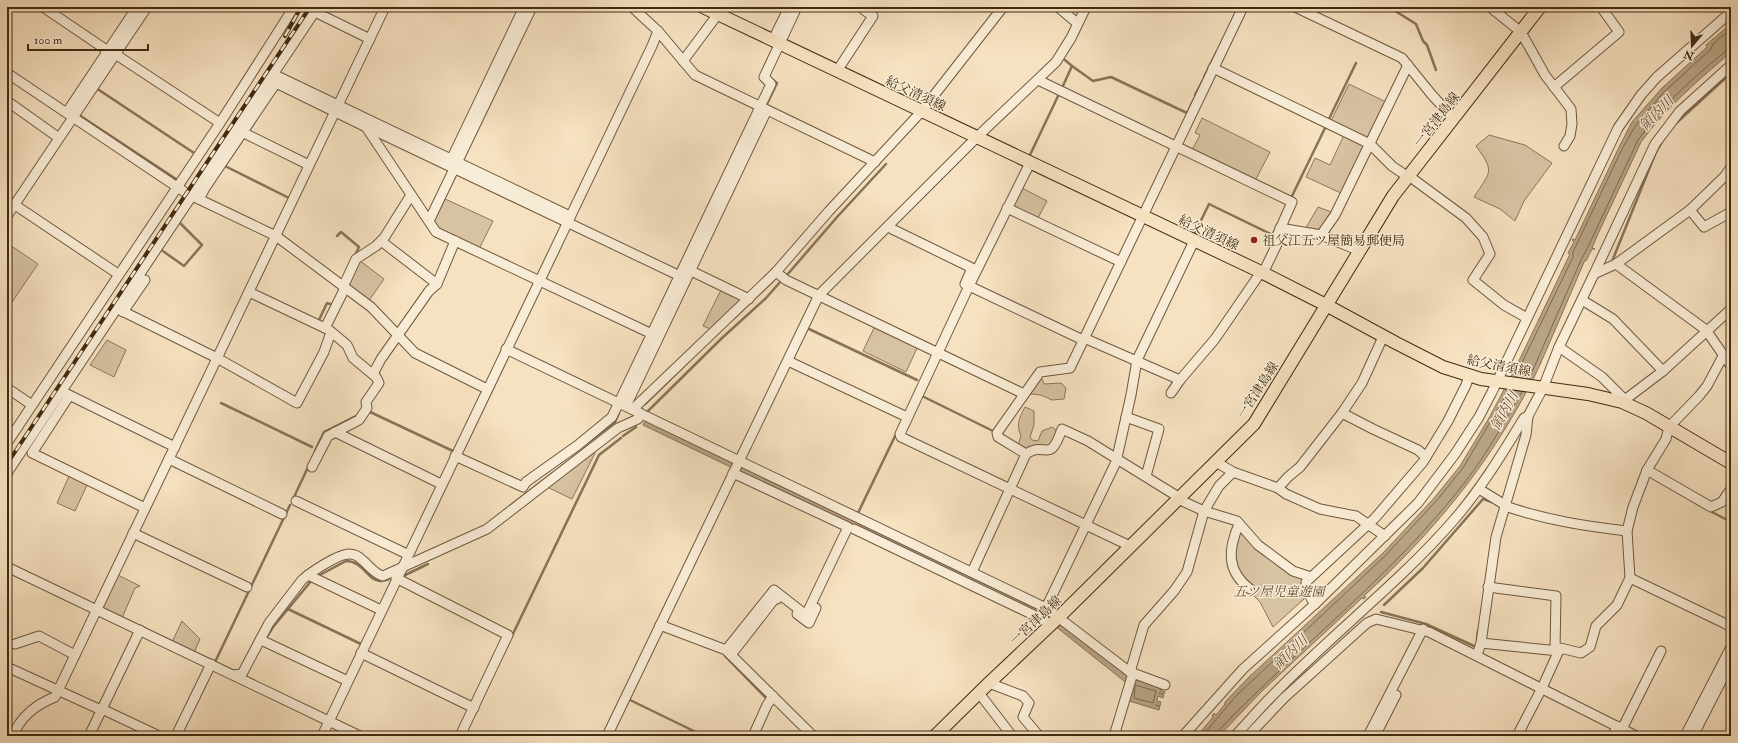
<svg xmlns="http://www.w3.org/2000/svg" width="1738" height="743" font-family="'IM FELL Double Pica','Noto Serif JP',serif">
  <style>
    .green { fill: #d7c2a2; stroke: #8c765a }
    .water { fill: #b8a385; stroke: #887357 }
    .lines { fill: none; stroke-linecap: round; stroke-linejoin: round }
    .shore { stroke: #7c674c; stroke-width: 1 }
    .stream { stroke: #887357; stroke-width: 2.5 }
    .minor-casing { stroke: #6e583e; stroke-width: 11 }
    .major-casing { stroke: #412b12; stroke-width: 14 }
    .minor { stroke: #f9ecd6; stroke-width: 9 }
    .major { stroke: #f6e1c0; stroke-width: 12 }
    .rail-casing { stroke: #412b12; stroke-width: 4 }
    .rail { stroke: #f9ecd6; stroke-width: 2.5; stroke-dasharray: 8; stroke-linecap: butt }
    .poi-dot { fill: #8f2418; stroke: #f9ecd6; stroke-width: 1.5 }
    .labels { text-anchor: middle; stroke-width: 3; stroke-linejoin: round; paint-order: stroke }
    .street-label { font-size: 13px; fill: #412b12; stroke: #f9ecd6 }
    .poi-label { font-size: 13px; fill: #412b12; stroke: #f9ecd6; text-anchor: start }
    .park-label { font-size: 13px; font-style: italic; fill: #5f492f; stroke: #f9ecd6 }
    .water-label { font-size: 14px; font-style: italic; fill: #654f34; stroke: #f9ecd6 }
  </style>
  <rect width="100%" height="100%" fill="#f6e1c0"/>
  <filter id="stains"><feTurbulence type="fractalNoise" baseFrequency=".005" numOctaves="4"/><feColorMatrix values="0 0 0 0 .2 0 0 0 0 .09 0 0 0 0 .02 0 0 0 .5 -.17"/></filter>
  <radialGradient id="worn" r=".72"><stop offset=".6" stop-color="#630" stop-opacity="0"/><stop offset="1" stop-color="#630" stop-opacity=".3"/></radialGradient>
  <g class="green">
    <path d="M1349 84 1388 103 1370 140 1330 123Z"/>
    <path d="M1202 118 1270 152 1255 181 1192 150 1200 135 1195 133Z"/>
    <path d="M1345 133 1366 145 1343 194 1306 177 1315 158 1330 165Z"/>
    <path d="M1489 135 1525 145 1552 163 1524 201 1515 221 1500 209 1474 197C1491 171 1495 172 1476 146Z"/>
    <path d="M1020 187 1047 201 1037 220 1012 208Z"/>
    <path d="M443 198 493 221 479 249 437 230 432 222Z"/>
    <path d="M1318 207 1334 213 1320 233 1304 231Z"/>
    <path d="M7 243 38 264 10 305 7 303Z"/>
    <path d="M359 260 384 279 368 302 348 286Z"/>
    <path d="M722 288 744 299 713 330 703 326Z"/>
    <path d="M875 326 918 346 906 372 863 351Z"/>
    <path d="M107 340 126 350 114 377 90 365Z"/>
    <path d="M1039 376 1042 379 1044 384 1061 383 1066 388 1064 399 1052 400 1041 395 1031 394 1030 391Z"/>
    <path d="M1025 407 1034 411V425L1030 437 1032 440 1038 441 1042 431 1052 427 1055 429 1057 434 1053 446 1027 450 1018 445 1021 436C1016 425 1019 418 1025 407Z"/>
    <path d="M594 450 595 453 572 499 547 487Z"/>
    <path d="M70 474 88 483 75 511 57 503Z"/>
    <path d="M1238 533H1244L1293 575 1304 580V599L1273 627 1260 602 1250 592 1235 566V540Z"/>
    <path d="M116 574 140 586 135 588 122 618 103 609 102 604Z"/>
    <path d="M182 621 200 639 194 653 172 642Z"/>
  </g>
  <g class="water">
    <path d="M1731 26V52C1699 80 1666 107 1641 142L1597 236 1592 248 1595 249H1592L1586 261 1585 260C1573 288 1561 316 1549 344 1543 358 1537 372 1530 385 1486 469 1433 532 1364 596L1366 597 1364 599 1362 598 1262 691 1219 736H1197L1213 717 1212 716 1214 713 1216 715 1225 704V702L1248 678 1383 553 1435 497 1460 466 1489 418 1516 367 1570 254 1568 253 1574 242 1572 240 1573 239 1575 240 1620 145 1632 122 1662 88 1707 47 1706 45 1726 28 1728 29Z"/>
    <path d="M645 421 1046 613 1078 638H1080L1134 679 1161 688 1160 690 1165 692 1164 694 1159 693 1164 695 1163 698 1158 696 1157 701 1161 702 1160 706 1155 705 1160 707 1159 710 1129 701 1128 699 1131 688 1124 681 1045 618 643 425Z"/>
  </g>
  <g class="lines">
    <g class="shore">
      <path d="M1515 377 1573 257V252L1623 147 1636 125 1665 91 1710 50C1713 42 1723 34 1731 31"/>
      <path d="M1529 379 1581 260 1588 247 1638 140C1662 105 1694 77 1727 50L1731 49"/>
      <path d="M1135 686 1134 698 1153 703 1156 691 1135 685"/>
      <path d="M1202 736 1237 695 1385 556 1438 499 1463 468 1509 390"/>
      <path d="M1217 736V732L1222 727C1302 644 1395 573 1465 482 1487 454 1504 422 1522 392"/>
    </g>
    <g class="stream">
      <path d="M1389 7 1416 24 1423 41 1427 45 1436 70"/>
      <path d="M1065 60 1072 66"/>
      <path d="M1204 77 1217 51"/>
      <path d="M96 88 194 153"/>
      <path d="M1062 88 1072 66 1093 81 1111 77 1187 113 1194 99"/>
      <path d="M1195 95 1203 80"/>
      <path d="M766 106 777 83 773 80"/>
      <path d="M79 115 176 179"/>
      <path d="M1328 121 1356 63"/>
      <path d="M1673 126 1731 73"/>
      <path d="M1029 157 1059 94"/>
      <path d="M223 165 289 198"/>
      <path d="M1291 198 1326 126"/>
      <path d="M1194 235 1209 204 1273 235 1274 232"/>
      <path d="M337 236 341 232 359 247 355 255"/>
      <path d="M160 249 184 266 202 245 179 222"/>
      <path d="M1613 259 1656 152 1663 140"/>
      <path d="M787 275 838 216 886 164"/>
      <path d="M733 319 773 281"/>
      <path d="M319 320 327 303 333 305"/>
      <path d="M809 329 917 380"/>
      <path d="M920 395 993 431"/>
      <path d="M221 403 312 447"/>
      <path d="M645 404 689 361"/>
      <path d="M368 411 453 451"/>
      <path d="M648 411 722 338 766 298 781 281"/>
      <path d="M623 436 636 427"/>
      <path d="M583 446 615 422 619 413"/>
      <path d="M315 451 324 432 356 416"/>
      <path d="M7 480 12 474"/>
      <path d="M294 497 309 465"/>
      <path d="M1712 512 1731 522"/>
      <path d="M858 513 897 432"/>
      <path d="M318 576 346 561C363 561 367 580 380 581 383 581 386 580 389 579"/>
      <path d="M401 577 428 564"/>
      <path d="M1384 605 1423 568 1483 499 1492 502"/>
      <path d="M288 609 361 644"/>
      <path d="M1381 612 1426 624 1474 646"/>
      <path d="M268 635 273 627 312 580"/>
      <path d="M511 638 599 455 621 438"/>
      <path d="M1477 640 1478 631"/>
      <path d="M726 655 725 656 767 699"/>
      <path d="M216 660 290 505"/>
      <path d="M630 700 704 736"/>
    </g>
    <g class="minor-casing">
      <g id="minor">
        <path d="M43 7 108 51"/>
        <path d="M1058 7 1077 23"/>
        <path d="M1295 7 1402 58 1432 95 1454 119"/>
        <path d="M1490 7 1521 32 1545 75 1571 109 1572 124 1570 136 1564 146"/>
        <path d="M315 12 370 39"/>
        <path d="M658 31 695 75 875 162"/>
        <path d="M773 40 789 7"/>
        <path d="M109 50 220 123"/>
        <path d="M683 61 718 14"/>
        <path d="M1213 68 1370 144 1392 166 1408 177"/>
        <path d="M837 71 873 16 864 10 866 7"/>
        <path d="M7 73 186 193 276 236 371 307 415 353 487 389"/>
        <path d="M273 74 570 216"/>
        <path d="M1038 80 1292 202 1277 236 1279 240 1263 273"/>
        <path d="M1554 87 1619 32 1601 7"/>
        <path d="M7 101 59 138"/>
        <path d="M67 112 137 7"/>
        <path d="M367 127 680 276"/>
        <path d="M238 130 309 165"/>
        <path d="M1030 163 969 286 900 434 901 437 1130 546"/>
        <path d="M449 164 524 7"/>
        <path d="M1409 176 1466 218 1483 237 1490 254 1473 280 1504 305 1527 318"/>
        <path d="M199 199 205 188 276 83 366 127 436 232 652 334"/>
        <path d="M15 205 118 274"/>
        <path d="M1007 208 1121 262"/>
        <path d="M1690 210 1704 227 1731 212"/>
        <path d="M7 216 147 7"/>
        <path d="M429 221 532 7"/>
        <path d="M888 227 972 268 965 284 1083 340"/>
        <path d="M1280 228 1321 235 1360 251"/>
        <path d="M1321 235 1335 215 1408 65"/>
        <path d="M381 241 437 284"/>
        <path d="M1616 264 1706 330 1731 366"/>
        <path d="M685 268 749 299"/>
        <path d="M776 272 786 280 1024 394"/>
        <path d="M1594 274 1655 144 1680 111 1731 65"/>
        <path d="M343 287 356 259 376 246 384 238 411 195"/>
        <path d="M249 292 329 330 347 345 353 358 376 377 379 383 366 402 367 408 359 420 328 436 312 467"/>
        <path d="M1582 300 1613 319 1663 371"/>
        <path d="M116 308 217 358 297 403 324 352 331 332"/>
        <path d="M123 312 145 280"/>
        <path d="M325 328 345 288"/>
        <path d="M1084 338 1180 380 1215 339 1261 272"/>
        <path d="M1559 347 1602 377 1625 400"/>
        <path d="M506 349 1046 608 1130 672 1165 685"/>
        <path d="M788 361 907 417"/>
        <path d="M373 374 381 359 429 291 437 284 455 241"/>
        <path d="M7 388 32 405"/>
        <path d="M65 393 175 447"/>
        <path d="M1171 393 1180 380"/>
        <path d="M69 396 32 453 145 508"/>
        <path d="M1622 402 1663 371 1731 309"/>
        <path d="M626 406 767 110"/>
        <path d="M633 409 776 272 829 211 921 112 1003 7"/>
        <path d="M1342 413 1373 429 1418 450 1426 457"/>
        <path d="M1126 417 1159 429 1146 476"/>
        <path d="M335 432 441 484"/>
        <path d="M7 443 220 123 294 7"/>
        <path d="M1026 454C1046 440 1049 466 1062 429L1088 441 1180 498"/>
        <path d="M455 456 523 487 526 482 578 445 612 417 771 84 764 77 797 7"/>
        <path d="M169 459 282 514"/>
        <path d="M1216 462 1233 472 1278 488 1288 477 1300 467 1342 413 1362 383 1383 337"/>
        <path d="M1647 470 1711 507 1722 502 1731 489"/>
        <path d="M1233 472 1219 486 1204 511 1237 521 1258 545 1293 571 1311 577"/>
        <path d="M7 473 318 7"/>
        <path d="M1278 488 1286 494 1320 509 1356 516 1385 536"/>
        <path d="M1479 489 1505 505"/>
        <path d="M296 501 407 554"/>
        <path d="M1505 506C1546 520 1584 526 1627 531"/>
        <path d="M1239 524C1228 549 1226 571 1250 589"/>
        <path d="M854 529 1044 620 1050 625"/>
        <path d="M133 533 247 587"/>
        <path d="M7 567 360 736"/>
        <path d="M972 572 1026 454 998 437 997 433 1040 372 1070 368 1243 7"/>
        <path d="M308 575 381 610"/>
        <path d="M396 578 508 635 460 736"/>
        <path d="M1630 578 1726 624 1731 628"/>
        <path d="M1488 587 1556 596 1555 650"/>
        <path d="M1315 604C1309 597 1307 591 1306 582L1375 518 1423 462 1448 421 1466 385 1469 376"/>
        <path d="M1046 608 1116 462 1131 395 1137 360 1194 241"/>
        <path d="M797 614 809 623 816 608"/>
        <path d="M660 625 726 650 813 736"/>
        <path d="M261 640 348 681"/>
        <path d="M1481 643 1559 651"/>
        <path d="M15 644 39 636 75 655"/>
        <path d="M726 650 774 590 806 615 848 527 733 473"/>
        <path d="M361 653 474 708"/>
        <path d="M731 655 776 597 777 599"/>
        <path d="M1477 655 1481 643 1496 537 1526 435 1528 416"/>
        <path d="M7 667 101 710"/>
        <path d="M1130 672 1144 625 1174 591 1187 572 1204 511 1178 499"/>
        <path d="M234 675 242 674 269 623 302 580C311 572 338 554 349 554 353 554 358 556 361 559 368 564 374 574 383 576L487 529 618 428 638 419 640 413"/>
        <path d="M989 683 1023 696 1029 703 1023 717 1039 736"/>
        <path d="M979 693 1012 736"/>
        <path d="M102 709 159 736"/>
        <path d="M1622 729 1661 651"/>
        <path d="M13 736C20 717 37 704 55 697L385 7"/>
        <path d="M89 736 140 630"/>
        <path d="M176 736 211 664"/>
        <path d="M322 736 652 46 658 31 632 7"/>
        <path d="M607 736 819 295 977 137 1056 62 1071 38 1086 7"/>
        <path d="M753 736 767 705 773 696"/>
        <path d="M1114 736 1133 673"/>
        <path d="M1183 736 1243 669 1315 604 1418 503 1455 454 1479 417 1492 392 1618 128 1641 95 1657 77 1731 12"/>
        <path d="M1235 736C1248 722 1261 707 1274 694 1332 634 1399 583 1453 521 1481 489 1502 454 1524 418L1528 416 1543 388 1559 347 1594 274 1616 264 1690 210 1725 176 1731 167"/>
        <path d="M1248 736 1284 698 1367 623 1376 619 1429 632 1636 736"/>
        <path d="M1368 736 1423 629"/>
        <path d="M1375 736 1396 695"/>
        <path d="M1517 736 1542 688 1560 648 1581 653 1590 647 1596 626 1617 605 1630 578 1627 531 1633 507 1647 470 1666 439 1669 427 1699 396 1707 386 1723 356"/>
        <path d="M1613 736 1617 726"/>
        <path d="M1685 736 1731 647"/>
        <path d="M1693 736 1731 662"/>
      </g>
    </g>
    <g class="major-casing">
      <g id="major">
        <path d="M703 7 1261 272 1326 305 1396 343 1443 367 1481 379 1588 394 1622 402 1646 413 1731 463"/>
        <path d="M935 736 989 683 1059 617 1254 424 1393 196 1540 7"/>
      </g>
    </g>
    <use href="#minor" class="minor"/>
    <use href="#major" class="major"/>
    <g class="rail-casing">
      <g id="rail">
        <path d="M285 36 301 7"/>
        <path d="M7 464 310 7"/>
      </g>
    </g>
    <use href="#rail" class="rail"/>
  </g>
  <circle class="poi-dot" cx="1254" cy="240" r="4"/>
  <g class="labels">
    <g class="street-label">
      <text transform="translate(916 93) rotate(25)" y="5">給父清須線</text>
      <text transform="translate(1436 119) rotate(-52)" y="5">一宮津島線</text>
      <text transform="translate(1209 232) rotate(25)" y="5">給父清須線</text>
      <text transform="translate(1499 365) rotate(11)" y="5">給父清須線</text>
      <text transform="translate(1257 390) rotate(-57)" y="5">一宮津島線</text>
      <text transform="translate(1035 620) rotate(-43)" y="5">一宮津島線</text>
    </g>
    <g class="poi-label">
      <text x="1262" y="245">祖父江五ツ屋簡易郵便局</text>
    </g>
    <g class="park-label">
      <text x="1279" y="596">五ツ屋児童遊園</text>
    </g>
    <g class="water-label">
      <text transform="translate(1656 113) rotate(-46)" y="5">領内川</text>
      <text transform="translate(1504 411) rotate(-61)" y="5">領内川</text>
      <text transform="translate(1290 652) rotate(-44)" y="5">領内川</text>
    </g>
  </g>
  <rect width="1738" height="743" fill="none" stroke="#f6e1c0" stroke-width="24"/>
  <rect x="8" y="8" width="1722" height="727" fill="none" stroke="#412b12" stroke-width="2"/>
  <rect x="12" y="12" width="1714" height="719" fill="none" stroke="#412b12"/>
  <g transform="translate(1692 46) rotate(199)" stroke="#f9ecd6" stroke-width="3" paint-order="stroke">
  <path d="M0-3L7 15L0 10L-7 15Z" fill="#412b12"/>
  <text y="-6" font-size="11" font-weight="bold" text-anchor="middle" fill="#412b12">N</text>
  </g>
  <path d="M28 44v6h120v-6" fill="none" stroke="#412b12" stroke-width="2"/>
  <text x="34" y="44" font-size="12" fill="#412b12" stroke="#f9ecd6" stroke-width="3" paint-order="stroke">100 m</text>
  <rect width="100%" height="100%" filter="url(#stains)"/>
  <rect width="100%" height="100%" fill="url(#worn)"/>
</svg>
